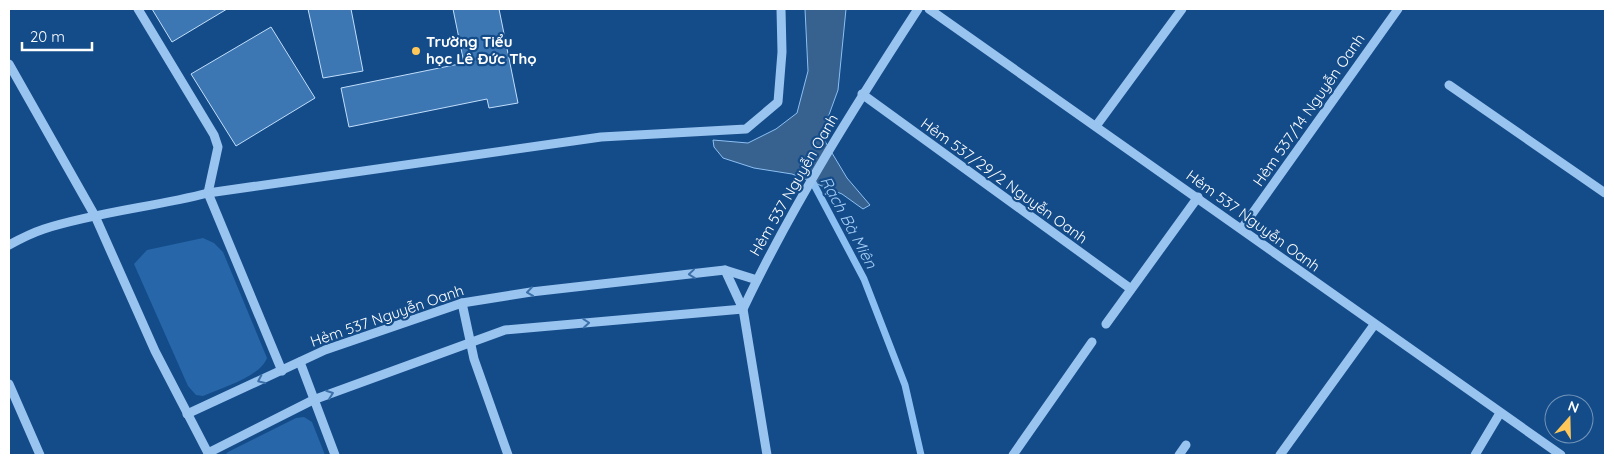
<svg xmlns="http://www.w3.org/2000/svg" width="1614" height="464" font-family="Quicksand,sans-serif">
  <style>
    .green { fill: #2666a9 }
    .water { fill: #37618f; stroke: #8cc0f3 }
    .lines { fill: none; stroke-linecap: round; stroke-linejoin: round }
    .stream { stroke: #8cc0f3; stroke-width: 7 }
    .building { fill: #3c76b3; stroke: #c1defb }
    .minor { stroke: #9ac4f0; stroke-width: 9 }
    .oneway { stroke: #3c70a9 }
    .poi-dot { fill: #ffc859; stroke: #144c8a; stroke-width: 2 }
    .labels { text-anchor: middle; stroke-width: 4.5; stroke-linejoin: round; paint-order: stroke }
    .poi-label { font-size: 15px; font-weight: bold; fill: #fff; stroke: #144c8a; text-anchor: start }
    .street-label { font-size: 15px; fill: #fff; stroke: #144c8a }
    .water-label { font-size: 16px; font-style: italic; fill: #a6cef7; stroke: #144c8a }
  </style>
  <rect width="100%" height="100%" fill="#144c8a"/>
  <g class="green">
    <path d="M203 238 214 243 223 252 267 358C260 377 221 388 203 396L196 395 188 386 134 264 147 250Z"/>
    <path d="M304 417 312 422 325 455H225L228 452 296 418Z"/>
  </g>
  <path class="water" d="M805 9H846L838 90 826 123 823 138 847 178 870 205 863 209 842 194 792 174 754 168 723 158 714 147 713 140 748 143 776 129 797 113 808 71Z"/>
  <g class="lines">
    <path class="stream" d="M810 177 864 279 905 385 921 455"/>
  </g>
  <g class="building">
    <path d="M152 9H227L172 42Z"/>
    <path d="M308 9H351L363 71 323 78Z"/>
    <path d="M453 9H499L518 103 489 108 487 99 349 127 341 88 464 63Z"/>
    <path d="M271 27 315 98 236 146 191 74Z"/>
  </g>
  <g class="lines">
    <g class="minor">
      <path d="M138 9 214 135 218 147 208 193 282 371"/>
      <path d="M929 9 1561 455"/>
      <path d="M9 64 95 216 155 351 209 455"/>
      <path d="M1449 85 1605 193"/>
      <path d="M862 94 1131 289"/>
      <path d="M1096 126 1182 9"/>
      <path d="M1242 228 1398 9"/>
      <path d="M9 245C20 239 32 233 44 229 97 212 154 207 208 193L601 137 746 129 778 102 782 52 781 9"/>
      <path d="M725 270 743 309 767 455"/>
      <path d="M462 303 474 359 508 455"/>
      <path d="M1106 324 1198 197"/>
      <path d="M300 362 335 455"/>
      <path d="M9 384 40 455"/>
      <path d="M187 414 325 350 462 303 531 292 725 270 757 280"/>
      <path d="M208 453 313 400 505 330 743 309C793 204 855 106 918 9"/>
      <path d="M1013 455 1092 342"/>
      <path d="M1179 455 1186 445"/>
      <path d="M1280 455 1374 325"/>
      <path d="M1475 455 1500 413"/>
    </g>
  </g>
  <defs><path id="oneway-chevron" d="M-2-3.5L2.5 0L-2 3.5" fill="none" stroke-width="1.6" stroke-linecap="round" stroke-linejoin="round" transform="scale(1.25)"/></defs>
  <g class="oneway">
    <use href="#oneway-chevron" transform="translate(692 274) rotate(174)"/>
    <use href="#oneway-chevron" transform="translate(530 292) rotate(172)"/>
    <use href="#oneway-chevron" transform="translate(586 323) rotate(-5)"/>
    <use href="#oneway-chevron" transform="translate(261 380) rotate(155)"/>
    <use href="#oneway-chevron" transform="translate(330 394) rotate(-20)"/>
  </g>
  <circle class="poi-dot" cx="416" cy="51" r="5"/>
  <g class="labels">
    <g class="poi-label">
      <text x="426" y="47">Trường Tiểu<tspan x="426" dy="17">học Lê Đức Thọ</tspan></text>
    </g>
    <g class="street-label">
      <text transform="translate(1309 110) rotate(-55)" y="5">Hẻm 537/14 Nguyễn Oanh</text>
      <text transform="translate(1004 181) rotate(36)" y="5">Hẻm 537/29/2 Nguyễn Oanh</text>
      <text transform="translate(794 185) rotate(-60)" y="5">Hẻm 537 Nguyễn Oanh</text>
      <text transform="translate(1253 221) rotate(36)" y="5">Hẻm 537 Nguyễn Oanh</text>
      <text transform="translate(387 316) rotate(-19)" y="5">Hẻm 537 Nguyễn Oanh</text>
    </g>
    <g class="water-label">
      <text transform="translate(849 222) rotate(62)" y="6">Rạch Bà Miên</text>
    </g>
  </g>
  <rect width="1614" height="464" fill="none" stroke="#ffffff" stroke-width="20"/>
  <g transform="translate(1569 419) rotate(20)"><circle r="24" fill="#144c8a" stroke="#7294b9"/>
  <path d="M0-4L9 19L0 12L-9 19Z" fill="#ffc859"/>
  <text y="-8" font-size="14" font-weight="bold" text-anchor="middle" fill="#ffffff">N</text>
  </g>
  <path d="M22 42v8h70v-8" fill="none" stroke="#ffffff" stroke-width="2.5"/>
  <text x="30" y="42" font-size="15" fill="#ffffff" stroke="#144c8a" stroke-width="4" paint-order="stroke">20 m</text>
</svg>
